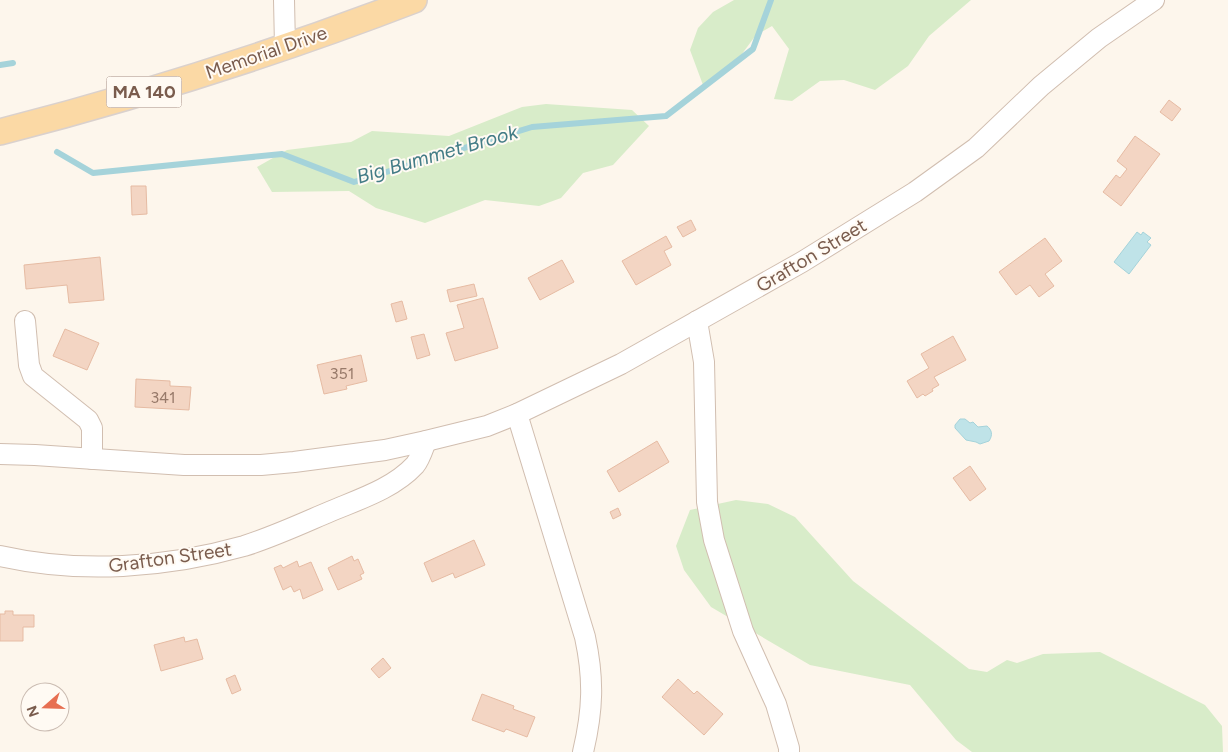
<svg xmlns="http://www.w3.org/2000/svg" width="1228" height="752" font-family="Figtree,sans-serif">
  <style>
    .green { fill: #d8ecc9 }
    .water { fill: #bfe3e8; stroke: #a5d3da }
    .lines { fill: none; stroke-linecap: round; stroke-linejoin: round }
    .stream { stroke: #a5d3da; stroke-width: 6 }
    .building { fill: #f3d5c3; stroke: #e6bba3 }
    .minor-casing { stroke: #d1beb0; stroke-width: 22 }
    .major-casing { stroke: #dad1cd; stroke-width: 28 }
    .minor { stroke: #fff; stroke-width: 20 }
    .major { stroke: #fbd9a5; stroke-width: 25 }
    .labels { text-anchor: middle; stroke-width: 4; stroke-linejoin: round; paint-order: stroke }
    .number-label { font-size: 16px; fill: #987a6a }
    .shield { fill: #fffaf3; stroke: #a28b7f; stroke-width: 1 }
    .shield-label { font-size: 18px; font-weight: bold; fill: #7a5c4d }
    .street-label { font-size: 19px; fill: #7a5c4d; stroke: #fffaf3 }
    .water-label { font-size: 20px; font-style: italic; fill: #437c86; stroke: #fffaf3 }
  </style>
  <rect width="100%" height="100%" fill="#fdf6ec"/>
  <g class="green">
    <path d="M734 0H971L929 36 908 66 875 90 844 80 820 81 792 101 774 99 789 49 772 26 756 35 733 66 703 85 690 50 698 28 713 12Z"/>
    <path d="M546 104 632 110 649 126 613 165 583 173 561 198 539 206 485 200 425 223 376 208 349 191 272 192 257 167 287 150 351 142 372 131 449 136 522 107Z"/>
    <path d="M736 500 768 504 795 517 853 581 969 669 987 672 1007 660 1017 663 1043 654 1100 652 1205 705 1222 726 1223 752H972L956 740 910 685 810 665 711 607 684 570 676 546 690 510Z"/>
  </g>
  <g class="water">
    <path d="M1137 232 1141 235 1143 232 1151 238 1147 242 1151 245 1129 274 1114 262Z"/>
    <path d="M960 419H965L970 423 973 422 978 427 987 426C992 430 993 435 989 441L980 444 976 442 966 440 955 428V425Z"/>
  </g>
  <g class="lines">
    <g class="stream">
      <path d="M0 65 13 63"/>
      <path d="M57 152 93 173 282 154 354 182 532 127 666 116 753 49 771 0"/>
    </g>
  </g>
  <g class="building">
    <path d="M1169 100 1181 109 1172 121 1160 112Z"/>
    <path d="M1135 136 1160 154 1121 206 1103 192 1116 175 1120 178 1127 169 1117 161Z"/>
    <path d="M131 186H146L147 214 132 215Z"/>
    <path d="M691 220 696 230 683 237 677 227Z"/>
    <path d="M666 236 672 247 664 251 671 265 636 285 622 261Z"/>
    <path d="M1045 238 1062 261 1045 274 1054 286 1039 297 1030 285 1016 295 999 272Z"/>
    <path d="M100 257 104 300 69 303 67 285 26 289 24 265Z"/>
    <path d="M562 260 574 282 540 300 528 278Z"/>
    <path d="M474 284 477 296 450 302 447 290Z"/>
    <path d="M483 298 498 348 455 361 446 333 464 328 457 305Z"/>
    <path d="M402 301 407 319 396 322 391 304Z"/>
    <path d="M65 329 99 343 87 370 53 356Z"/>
    <path d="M424 334 430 355 417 359 411 337Z"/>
    <path d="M953 336 966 360 934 377 939 385 932 389 933 391 925 396 923 394 917 398 907 381 929 368 921 354Z"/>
    <path d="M361 355 367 381 346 386 347 389 324 394 317 365Z"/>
    <path d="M136 379 170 381V386L191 387 189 410 135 407Z"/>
    <path d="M657 441 669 462 619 492 607 471Z"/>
    <path d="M970 466 986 489 970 501 953 478Z"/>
    <path d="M618 508 621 515 613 519 610 512Z"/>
    <path d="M474 540 485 565 455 578 453 573 432 582 424 563Z"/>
    <path d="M352 556 354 561 358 559 364 573 360 575 362 579 338 590 328 568Z"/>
    <path d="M297 561 299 567 311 562 323 590 303 599 300 589 294 592 291 586 283 590 274 568 281 565 283 568Z"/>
    <path d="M5 611H13V615H34V627H23V641H0V614H5Z"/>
    <path d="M184 637 185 642 197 639 203 659 161 671 154 645Z"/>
    <path d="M383 658 391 668 379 678 371 669Z"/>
    <path d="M235 675 241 690 232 694 226 679Z"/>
    <path d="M678 679 694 694 697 691 723 714 704 735 662 697Z"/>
    <path d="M482 694 514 706 513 709 535 717 527 737 506 729 504 732 472 720Z"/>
  </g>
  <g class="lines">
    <g class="minor-casing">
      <g id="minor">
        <path d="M284 0 285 46"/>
        <path d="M25 321 29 365 33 376 88 420 92 428V459"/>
        <path d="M697 321 704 362 707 502 714 540 743 631 776 704 789 748V752"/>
        <path d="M517 414 585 637C594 679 593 710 583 752"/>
        <path d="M0 454 35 455 184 465H261L294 462 385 450 426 441 487 426 517 414 621 364 802 262 915 192 976 148 1041 86 1099 38 1154 0"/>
        <path d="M0 556C80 574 166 568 244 546 273 537 301 524 329 512 357 500 393 489 415 465 420 459 423 449 426 441"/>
      </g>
    </g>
    <g class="major-casing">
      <path id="major" d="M0 132C140 96 279 52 414 0"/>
    </g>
    <use href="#minor" class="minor"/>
    <use href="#major" class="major"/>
  </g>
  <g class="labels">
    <g class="number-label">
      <text x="342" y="379">351</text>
      <text x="163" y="403">341</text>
    </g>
    <rect class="shield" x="106.5" y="76.5" width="75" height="31" rx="4"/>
    <g class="shield-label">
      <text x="144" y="98">MA 140</text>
    </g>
    <g class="street-label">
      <text transform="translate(266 52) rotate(-19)" y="7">Memorial Drive</text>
      <text transform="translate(811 255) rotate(-31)" y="7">Grafton Street</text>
      <text transform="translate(170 557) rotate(-8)" y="7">Grafton Street</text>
    </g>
    <g class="water-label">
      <text transform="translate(437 154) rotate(-16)" y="7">Big Bummet Brook</text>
    </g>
  </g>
  <g transform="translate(45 707) rotate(250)"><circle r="24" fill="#fffaf3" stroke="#cabbb1"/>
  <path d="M0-4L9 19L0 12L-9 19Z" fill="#e76f51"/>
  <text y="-8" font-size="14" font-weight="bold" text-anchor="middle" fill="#7a5c4d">N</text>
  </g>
</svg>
